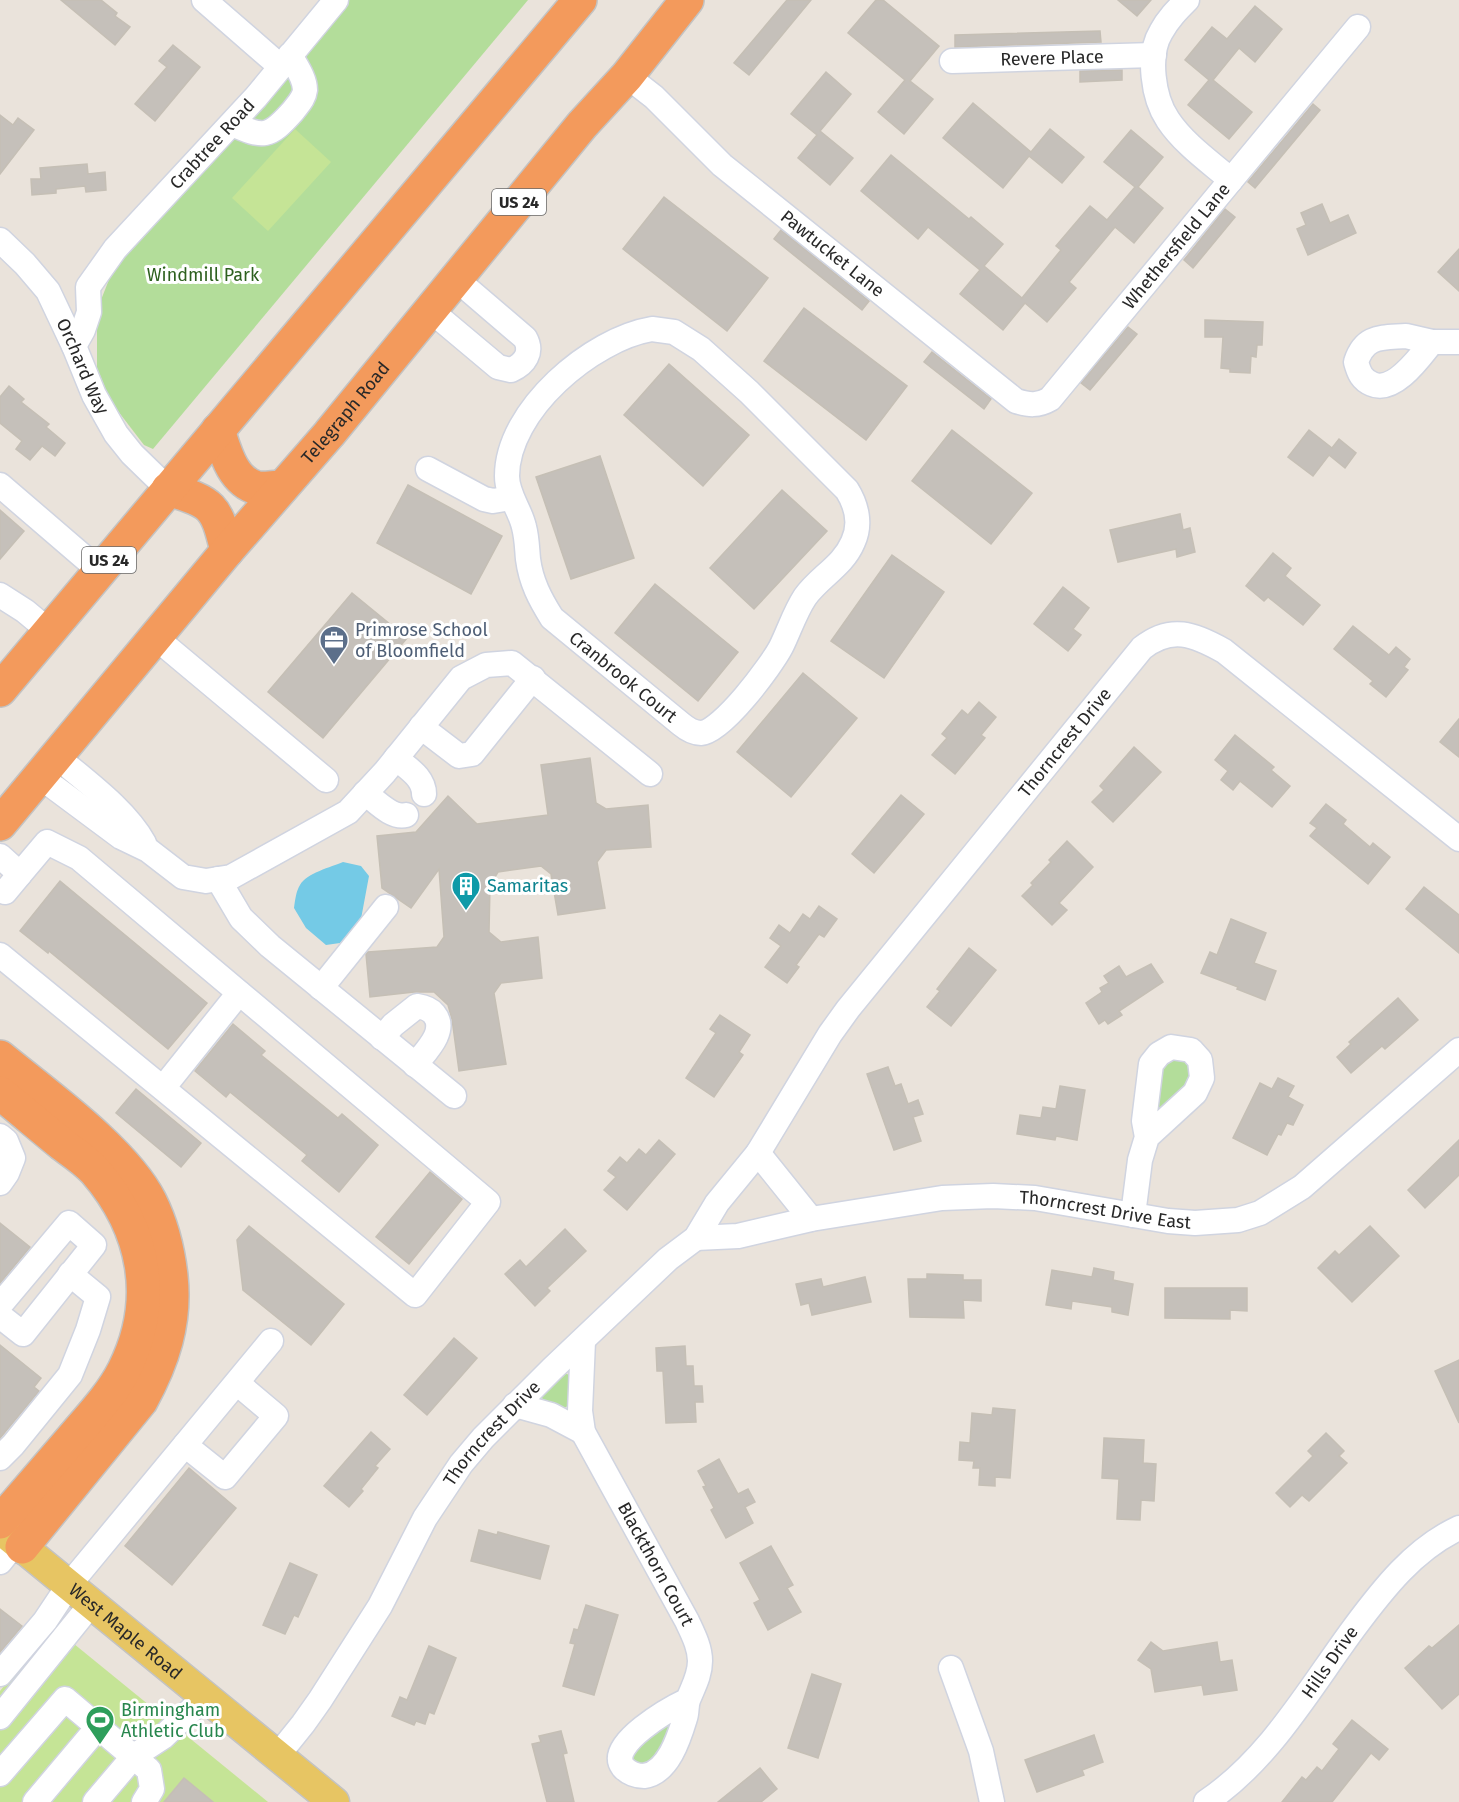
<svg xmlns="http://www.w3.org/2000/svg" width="1459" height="1802" font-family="'Fira Sans',sans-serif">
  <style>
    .green { fill: #b3dd9a }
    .pitch { fill: #c5e496 }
    .water { fill: #74cae6 }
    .building { fill: #c5c0ba; stroke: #c5bfb5; stroke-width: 1.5 }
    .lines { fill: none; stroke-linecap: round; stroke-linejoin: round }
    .minor-casing { stroke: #d0d4e0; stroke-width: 27 }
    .major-casing { stroke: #c3c3c3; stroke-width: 33 }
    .highway-casing { stroke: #c3c3c3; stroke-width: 36 }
    .minor { stroke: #fff; stroke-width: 24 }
    .major { stroke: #e7c563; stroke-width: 30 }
    .highway { stroke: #f39a5c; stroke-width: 33 }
    .labels { text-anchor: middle; stroke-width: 6; stroke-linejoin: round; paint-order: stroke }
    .shield { fill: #fff; stroke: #686868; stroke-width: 1.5 }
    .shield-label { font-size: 16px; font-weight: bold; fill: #282828 }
    .street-label { font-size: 18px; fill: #282828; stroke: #fff }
    .park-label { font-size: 18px; fill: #2d601e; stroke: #fff }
    .service-label { font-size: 18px; fill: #4e5e75; stroke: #fff; text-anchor: start }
    .culture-label { font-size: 18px; fill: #0d838f; stroke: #fff; text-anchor: start }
    .leisure-label { font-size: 18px; fill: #27864d; stroke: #fff; text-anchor: start }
  </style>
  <rect width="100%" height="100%" fill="#eae3db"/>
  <g class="green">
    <path d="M346 0H528L153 449 144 445 111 402 97 368V310L114 267Z"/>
    <path d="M1186 1056 1193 1080 1155 1120 1162 1062Z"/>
    <path d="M563 1373 570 1375V1405L564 1408 545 1402 542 1398V1395Z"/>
    <path d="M674 1719 665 1744 651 1765H633L632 1750Z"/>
  </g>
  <g class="pitch">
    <path d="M295 129 331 162 268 231 232 198Z"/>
    <path d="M52 1626 268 1802H0V1691Z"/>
  </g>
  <path class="water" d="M343 862 361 866 369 876 361 919 354 930 340 943 326 945 306 928 294 908C295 901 296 891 300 885 307 873 331 867 343 862Z"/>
  <g class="building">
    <path d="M61 0H101L117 13 115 16 130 27 115 45Z"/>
    <path d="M787 0H811L749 75 734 63Z"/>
    <path d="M876 0H883L939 46 910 81 933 99 904 134 878 112 905 80 848 33Z"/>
    <path d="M1118 0H1151L1137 16Z"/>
    <path d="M1255 6 1282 29 1255 62 1239 48 1213 80 1252 112 1229 139 1188 105 1209 80 1185 60 1212 27 1227 39Z"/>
    <path d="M1100 31 1101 42 955 47V35Z"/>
    <path d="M173 45 200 67 155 121 135 104 167 67 159 61Z"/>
    <path d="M1122 70V80L1080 82V71Z"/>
    <path d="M826 72 851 94 820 131 853 158 830 185 798 158 817 135 791 114Z"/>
    <path d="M973 103 1031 152 1050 129 1084 157 1062 183 1029 156 1003 188 943 138Z"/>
    <path d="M1313 104 1320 110 1255 188 1248 182Z"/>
    <path d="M0 115 13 125 18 118 34 130 0 174Z"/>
    <path d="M1131 130 1163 157 1138 187 1163 208 1134 243 1115 227 1069 282 1076 288 1047 322 1025 303 1003 330 960 294 980 270 928 227 918 239 861 191 891 155 969 219 971 217 1003 244 984 266 1022 298 1061 250 1056 246 1090 206 1107 220 1135 187 1104 162Z"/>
    <path d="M87 164 88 174 105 172 106 190 86 192 85 186 56 189V193L32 195 31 179H41L40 168Z"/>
    <path d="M664 197 768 278 727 331 623 249Z"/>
    <path d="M1322 204 1330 223 1348 215 1356 233 1308 255 1297 229 1306 225 1301 213Z"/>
    <path d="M1225 209 1235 217 1193 268 1184 260Z"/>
    <path d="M781 230 869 301 862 310 774 239Z"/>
    <path d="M1459 249V291L1438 272Z"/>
    <path d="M804 308 907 386 866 440 764 361Z"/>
    <path d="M1205 320 1263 322 1262 345H1257L1256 357 1251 356 1250 373 1230 372V369L1221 368 1223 337H1205Z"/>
    <path d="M1128 327 1137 334 1090 390 1081 383Z"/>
    <path d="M932 352 991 399 984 409 924 362Z"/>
    <path d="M669 364 749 435 703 486 624 415Z"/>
    <path d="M9 386 24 399 21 402 49 424 46 427 65 443 55 456 42 446 30 460 16 449 22 441 0 423V397Z"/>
    <path d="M952 430 1032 493 991 544 912 481Z"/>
    <path d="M1309 430 1332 448 1339 439 1356 453 1345 468 1329 455 1313 476 1288 457Z"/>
    <path d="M600 456 634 558 571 579 536 477Z"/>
    <path d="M408 485 502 536 471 594 377 543Z"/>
    <path d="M782 490 827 531 754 609 710 568Z"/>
    <path d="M0 510 24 531 0 559Z"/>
    <path d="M1180 514 1183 530 1190 528 1195 552 1177 557 1176 549 1118 562 1110 530Z"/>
    <path d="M1273 553 1291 568 1285 576 1320 605 1303 625 1268 597 1264 601 1246 586Z"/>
    <path d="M892 555 944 592 884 678 831 641Z"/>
    <path d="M655 584 738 652 698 701 615 633Z"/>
    <path d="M1063 587 1089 608 1073 629 1081 635 1068 651 1034 624Z"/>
    <path d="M352 593 407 638 323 738 268 692Z"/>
    <path d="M1353 626 1389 655 1396 647 1410 659 1404 667 1408 670 1386 697 1370 684 1373 681 1334 649Z"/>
    <path d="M803 673 857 718 791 797 737 752Z"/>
    <path d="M979 702 996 717 981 735 985 738 955 774 932 755 947 738 942 734 962 710 968 715Z"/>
    <path d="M1459 719V757L1440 742Z"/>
    <path d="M1235 735 1274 767 1271 770 1290 786 1272 807 1240 781 1233 790 1221 780 1228 771 1215 760Z"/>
    <path d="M1134 747 1161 772 1113 822 1092 802 1104 790 1100 786Z"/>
    <path d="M590 758 596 803 606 809 648 805 651 847 606 850 597 862 605 908 558 915 551 874 541 866 498 872 490 885 489 932 501 942 538 937 542 978 501 983 494 993 506 1064 459 1071 452 1019 448 1005 434 992H414L370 997 366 954 368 952 437 947 444 937 439 869 411 908 382 888 377 836 416 832 448 796 477 824 548 815 541 765Z"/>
    <path d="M901 795 924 814 874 873 852 854Z"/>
    <path d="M1326 804 1346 820 1343 824 1370 847 1373 843 1390 857 1368 884 1310 836 1317 828 1310 823Z"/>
    <path d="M1067 841 1093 867 1059 903 1067 910 1052 925 1022 896 1033 885 1031 883 1051 862 1049 860Z"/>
    <path d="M60 881 207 1003 168 1049 49 951 48 953 20 931Z"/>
    <path d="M1424 887 1459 915V953L1406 909Z"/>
    <path d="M819 906 837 919 824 937 819 934 796 965 799 967 787 983 765 967 781 946 770 938 779 925 790 933 803 914 810 919Z"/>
    <path d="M1231 919 1266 933 1254 963 1276 971 1265 1000 1237 989 1238 987 1201 973 1210 952 1217 955Z"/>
    <path d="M969 948 996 970 951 1026 927 1007 940 991 937 989Z"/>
    <path d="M1151 964 1163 982 1119 1011 1122 1015 1108 1024 1105 1020 1099 1024 1086 1003 1102 992 1100 988 1109 983 1104 976 1119 966 1126 977Z"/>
    <path d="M1398 998 1418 1020 1385 1049 1382 1046 1351 1073 1337 1057 1351 1044 1349 1042Z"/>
    <path d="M720 1015 750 1035 739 1052 743 1055 714 1097 686 1078 716 1033 710 1029Z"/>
    <path d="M233 1024 265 1051 261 1055 338 1118 342 1114 378 1145 339 1192 302 1161 307 1155 230 1092 226 1097 195 1071Z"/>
    <path d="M888 1067 895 1086 901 1084 908 1104 918 1100 923 1114 913 1117 921 1141 894 1150 867 1074Z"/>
    <path d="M1278 1078 1294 1086 1288 1097 1303 1105 1293 1125 1287 1123 1281 1135 1278 1134 1267 1155 1233 1138 1260 1083 1272 1089Z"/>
    <path d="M1060 1086 1085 1090 1077 1140 1056 1136 1055 1140 1017 1134 1020 1115 1041 1118 1043 1107 1056 1109Z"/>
    <path d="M136 1089 201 1143 181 1167 116 1113Z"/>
    <path d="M659 1140 675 1154 627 1210 604 1190 616 1177 608 1171 620 1157 627 1163 639 1149 646 1155Z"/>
    <path d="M1459 1140V1175L1425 1208 1408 1190Z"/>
    <path d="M430 1172 462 1199 409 1264 376 1237Z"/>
    <path d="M0 1223 30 1247 0 1283Z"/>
    <path d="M249 1226 344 1304 311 1345 243 1290 237 1240Z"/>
    <path d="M1370 1226 1399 1256 1352 1302 1318 1268 1335 1251 1339 1255Z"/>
    <path d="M565 1229 586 1251 547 1288 550 1291 535 1306 505 1274 520 1260 526 1267Z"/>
    <path d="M1094 1268 1114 1272 1113 1280 1133 1284 1128 1315 1112 1312V1307L1072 1301 1071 1309 1046 1305 1052 1270 1092 1277Z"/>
    <path d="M927 1274 963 1275V1280H981V1301L963 1300 964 1318 910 1317 908 1279H927Z"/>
    <path d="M865 1277 871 1302 812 1315 809 1303 801 1305 796 1284 821 1279 823 1287Z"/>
    <path d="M1165 1288H1247V1311L1230 1310V1319L1165 1318Z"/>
    <path d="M454 1338 477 1358 427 1415 404 1395Z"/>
    <path d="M0 1345 41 1378 34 1387 39 1391 0 1438Z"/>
    <path d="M685 1346 686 1366H693L694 1386H702L703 1402H695L696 1422 666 1423 663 1371H657L656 1348Z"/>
    <path d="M1459 1360V1423L1435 1371Z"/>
    <path d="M993 1408 1015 1410 1010 1478 995 1477V1486L979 1485 980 1468H973L974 1461 959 1460 960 1442 970 1443 972 1413 992 1415Z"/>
    <path d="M371 1432 390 1449 375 1466 378 1468 361 1489 363 1491 349 1507 324 1486Z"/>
    <path d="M1326 1433 1344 1451 1339 1456 1347 1463 1309 1501 1302 1495 1290 1507 1276 1493 1313 1456 1308 1451Z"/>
    <path d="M1104 1438 1144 1440 1143 1463 1156 1464 1154 1501 1141 1500 1140 1520 1117 1519 1119 1479 1102 1478Z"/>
    <path d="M719 1459 738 1494 748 1489 755 1502 745 1507 753 1523 726 1538 711 1510 714 1508 703 1487 706 1486 698 1471Z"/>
    <path d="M189 1468 236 1508 172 1585 125 1546Z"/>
    <path d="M479 1530 497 1535 498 1532 549 1546 540 1579 471 1561Z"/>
    <path d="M771 1546 793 1585 787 1588 801 1612 768 1630 754 1603 760 1600 740 1563Z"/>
    <path d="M290 1563 317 1575 298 1617 294 1615 285 1634 263 1625Z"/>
    <path d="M586 1605 618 1615 594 1695 563 1686 575 1644 570 1643 574 1629 578 1630Z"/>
    <path d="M0 1609 22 1626 0 1652Z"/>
    <path d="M1459 1625V1694L1442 1709 1405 1668 1429 1646 1432 1648Z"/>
    <path d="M1151 1642 1163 1651 1217 1642 1220 1662 1232 1660 1237 1690 1204 1695 1202 1685 1155 1692 1151 1669 1138 1660Z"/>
    <path d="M429 1646 456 1658 434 1714 429 1712 425 1724 416 1721 414 1725 392 1716 400 1697 407 1700Z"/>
    <path d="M812 1674 841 1684 818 1758 788 1748Z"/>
    <path d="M1352 1720 1388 1749 1379 1760 1371 1753 1332 1802H1282L1302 1777 1306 1780 1317 1767 1322 1771 1339 1749 1333 1744Z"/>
    <path d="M561 1731 567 1753 563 1754 574 1802H547L532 1744 541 1742 539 1736Z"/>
    <path d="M1094 1735 1103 1762 1082 1770 1084 1775 1037 1792 1025 1760Z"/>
    <path d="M760 1768 777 1789 761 1802H718Z"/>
    <path d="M184 1778 213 1802H164Z"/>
  </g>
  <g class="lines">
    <g class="minor-casing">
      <g id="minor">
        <path d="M204 0 281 67"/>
        <path id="s1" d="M952 61 1154 55"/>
        <path id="s2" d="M627 76 654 97 722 165 1016 401C1029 405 1038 406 1050 399L1231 180C1210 162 1184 144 1168 120 1153 98 1147 55 1161 32 1168 19 1177 10 1187 0"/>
        <path d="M232 124C264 138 269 138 293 111 298 104 304 99 305 90 305 78 296 66 290 55"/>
        <path d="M1231 180 1358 27"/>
        <path id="s3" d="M0 240 25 264 48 291 74 346 94 395 116 434 132 454 168 489"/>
        <path d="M430 310 498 367 511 370C525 364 533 352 525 338L456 279"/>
        <path d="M652 329 674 332 701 349 749 392 847 490C857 506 861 525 853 542 843 566 819 577 805 597 795 612 789 631 781 647 771 666 722 732 701 733 693 733 687 729 681 724L552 618C540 599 531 582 528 559 527 549 527 538 524 527 520 509 507 495 507 476 507 410 592 339 652 329Z"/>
        <path d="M1406 336 1432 342C1420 357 1394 394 1372 384 1362 380 1359 373 1356 362 1365 335 1381 338 1406 336Z"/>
        <path d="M1432 342H1459"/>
        <path id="s4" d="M74 346 83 330 89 312 88 287 115 249 256 97 336 0"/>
        <path d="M428 469 484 499 493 501 511 498"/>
        <path d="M0 485 100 571"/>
        <path d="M0 595 25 611 49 631"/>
        <path d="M156 638 326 780"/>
        <path d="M421 727 459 756 472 754 533 678"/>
        <path d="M56 756C85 781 125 809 144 843"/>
        <path d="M396 758C407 768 424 777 424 794"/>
        <path d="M39 776 121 837 148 850 183 877 206 881 231 877 348 812 385 772 461 678 486 665 512 663 650 774"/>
        <path d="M365 793C376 801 392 819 406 815"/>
        <path d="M0 856 20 874 47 842 79 858 488 1202 415 1295 0 955"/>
        <path d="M218 879 241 918 270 946 454 1096"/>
        <path d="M5 892 20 874"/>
        <path d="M321 988 386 907"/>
        <path d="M382 1038 393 1025 417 1006C424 1007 430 1009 434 1014 448 1031 425 1052 415 1065"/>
        <path d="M163 1088 239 993"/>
        <path d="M0 1136 6 1141 13 1158 7 1173 0 1183"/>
        <path d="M758 1153 811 1219"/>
        <path d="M1133 1215 1140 1160 1147 1137 1195 1093 1202 1078 1200 1060 1191 1050 1171 1047 1159 1054 1151 1064 1144 1121 1147 1137"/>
        <path id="s5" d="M696 1238 738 1236 811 1219 942 1198 993 1196 1035 1198 1168 1221 1195 1223 1238 1220 1260 1213 1302 1187 1459 1050"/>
        <path d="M0 1305 69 1223 94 1245 23 1334 0 1316"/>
        <path id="s6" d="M583 1341 580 1411 583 1432 687 1621C693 1634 700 1647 700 1661 700 1676 693 1687 688 1700 686 1706 687 1713 685 1718 679 1738 668 1773 644 1776 637 1776 628 1773 623 1767 606 1744 671 1708 688 1700"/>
        <path d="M515 1405 551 1415 583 1432"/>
        <path d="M185 1445 225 1477 276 1416 237 1383"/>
        <path d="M0 1458 13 1445 70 1375 88 1330 98 1297 70 1274"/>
        <path d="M0 1562 16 1542"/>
        <path d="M951 1668 981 1751 992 1802"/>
        <path d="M0 1674 45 1621 69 1585 271 1341"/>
        <path d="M0 1717 92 1603"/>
        <path id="s7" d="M278 1755 303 1724 320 1700 380 1606 425 1518 461 1464 483 1438 552 1369 668 1259 696 1238 717 1203 758 1153 830 1034 848 1009 1142 648C1171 625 1194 634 1224 651L1459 839"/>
        <path d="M0 1774 65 1699 149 1770 152 1789 144 1802"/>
        <path d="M35 1802 99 1726"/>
        <path d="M95 1802 134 1756 163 1737 206 1696"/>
        <path id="s8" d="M1206 1802C1270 1759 1309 1689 1354 1628 1383 1589 1414 1549 1459 1528"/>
      </g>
    </g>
    <g class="major-casing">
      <g id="major">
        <path id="s9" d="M0 1529 334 1802"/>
      </g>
    </g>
    <g class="highway-casing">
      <g id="highway">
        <path d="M218 430C225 451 232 481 257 488 265 489 274 487 282 487"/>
        <path d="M168 489C213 503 216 505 227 551"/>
        <path d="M0 690 580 0"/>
        <path id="s10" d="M0 824 227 551 329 434 582 125 627 76 687 0"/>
        <path d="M0 1057C45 1094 124 1150 150 1201 162 1225 168 1249 171 1276 176 1322 163 1361 141 1401L22 1547"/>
        <path d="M0 1093C21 1110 42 1128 63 1145 74 1153 86 1161 95 1171 145 1229 159 1300 124 1370 112 1394 92 1415 75 1435 50 1464 25 1493 0 1522"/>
      </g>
    </g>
    <use href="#minor" class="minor"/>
    <use href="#major" class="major"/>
    <use href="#highway" class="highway"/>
  </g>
  <defs>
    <g id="office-pin" transform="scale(1.5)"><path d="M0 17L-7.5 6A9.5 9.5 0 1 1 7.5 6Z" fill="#5c6f8a" stroke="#fff"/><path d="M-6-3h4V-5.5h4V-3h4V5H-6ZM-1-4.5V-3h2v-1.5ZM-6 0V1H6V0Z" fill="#fff"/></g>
    <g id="building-pin" transform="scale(1.5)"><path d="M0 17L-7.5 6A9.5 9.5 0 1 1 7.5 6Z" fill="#0f9aa8" stroke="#fff"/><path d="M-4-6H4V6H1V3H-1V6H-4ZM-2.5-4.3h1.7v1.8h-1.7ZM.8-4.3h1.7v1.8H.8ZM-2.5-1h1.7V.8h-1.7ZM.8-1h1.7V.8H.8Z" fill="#fff"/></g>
    <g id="stadium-pin" transform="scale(1.5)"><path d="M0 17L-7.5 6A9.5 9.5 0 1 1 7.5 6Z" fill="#2e9e5b" stroke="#fff"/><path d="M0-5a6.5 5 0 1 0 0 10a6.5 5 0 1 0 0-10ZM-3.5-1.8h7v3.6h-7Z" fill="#fff"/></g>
  </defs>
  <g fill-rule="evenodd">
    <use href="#office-pin" x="334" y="640"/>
    <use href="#building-pin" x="466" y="886"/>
    <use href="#stadium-pin" x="100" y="1720"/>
  </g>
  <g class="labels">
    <g class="shield">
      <rect x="492" y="189" width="54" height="26" rx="4.5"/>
      <rect x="82" y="547" width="54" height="26" rx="4.5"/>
    </g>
    <g class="shield-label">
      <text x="519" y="208">US 24</text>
      <text x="109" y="566">US 24</text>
    </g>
    <g class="street-label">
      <text dy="6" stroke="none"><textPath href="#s1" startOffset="100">Revere Place</textPath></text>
      <text dy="6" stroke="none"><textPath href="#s4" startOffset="252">Crabtree Road</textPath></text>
      <text dy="6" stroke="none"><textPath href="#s2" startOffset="741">Whethersfield Lane</textPath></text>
      <text dy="6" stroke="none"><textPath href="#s2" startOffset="272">Pawtucket Lane</textPath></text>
      <text dy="6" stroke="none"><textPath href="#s3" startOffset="153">Orchard Way</textPath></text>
      <text dy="6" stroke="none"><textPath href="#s10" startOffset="537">Telegraph Road</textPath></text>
      <text transform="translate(623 677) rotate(39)" y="6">Cranbrook Court</text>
      <text dy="6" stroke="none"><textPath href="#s7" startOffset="1290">Thorncrest Drive</textPath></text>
      <text dy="6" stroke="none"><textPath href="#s5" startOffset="414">Thorncrest Drive East</textPath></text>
      <text dy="6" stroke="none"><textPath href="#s7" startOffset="388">Thorncrest Drive</textPath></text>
      <text dy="6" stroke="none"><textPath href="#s6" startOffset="242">Blackthorn Court</textPath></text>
      <text dy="6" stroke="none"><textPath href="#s9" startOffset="162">West Maple Road</textPath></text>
      <text dy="6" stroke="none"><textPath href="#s8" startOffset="188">Hills Drive</textPath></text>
    </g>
    <g class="park-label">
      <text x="203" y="281">Windmill Park</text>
    </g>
    <g class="service-label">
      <text x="355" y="636">Primrose School<tspan x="355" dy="21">of Bloomfield</tspan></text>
    </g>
    <g class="culture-label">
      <text x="487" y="892">Samaritas</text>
    </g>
    <g class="leisure-label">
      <text x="121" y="1716">Birmingham<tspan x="121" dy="21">Athletic Club</tspan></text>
    </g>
  </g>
</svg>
